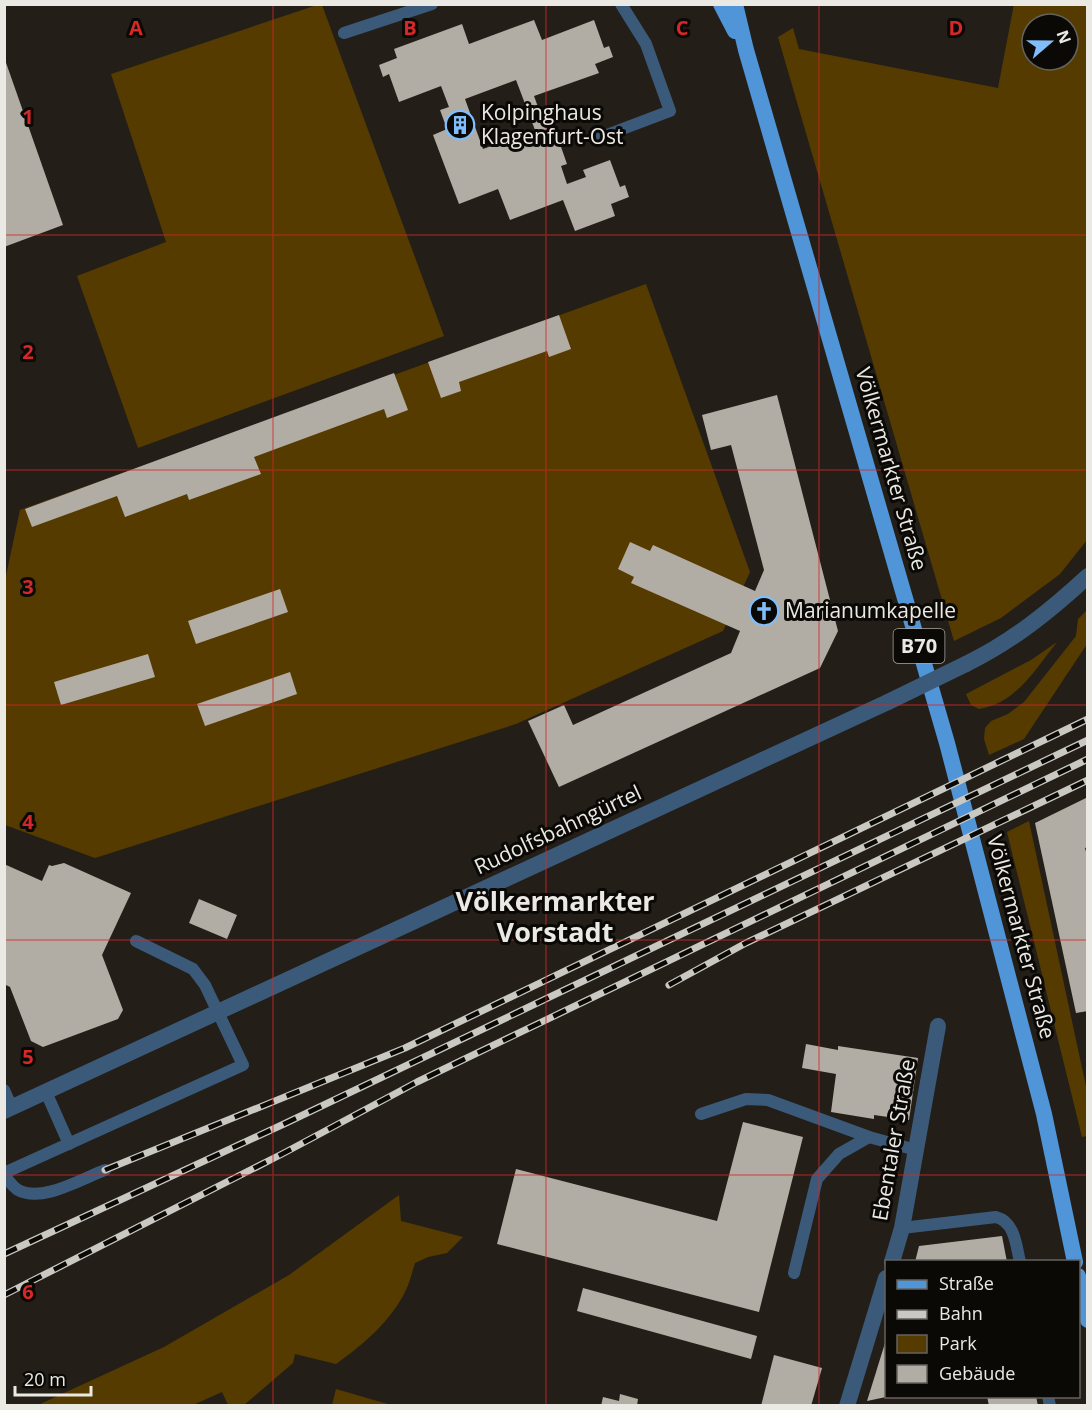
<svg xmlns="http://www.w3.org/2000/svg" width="1092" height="1410" font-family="'Open Sans',sans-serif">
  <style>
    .green { fill: #563b00; fill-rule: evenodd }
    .building { fill: #b2ada4; fill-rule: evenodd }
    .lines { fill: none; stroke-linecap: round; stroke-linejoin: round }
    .service { stroke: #3b5a7a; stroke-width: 12 }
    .minor { stroke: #3b5a7a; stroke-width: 16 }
    .tertiary { stroke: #3b5a7a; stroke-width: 16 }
    .primary { stroke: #5095d7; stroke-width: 16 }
    .rail-casing { stroke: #cac8c2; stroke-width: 7 }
    .rail { stroke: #0b0906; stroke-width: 4.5; stroke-dasharray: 14; stroke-linecap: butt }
    .tertiary-bridge { stroke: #3b5a7a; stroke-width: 16 }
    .grid { fill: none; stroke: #d62828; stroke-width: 1.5; stroke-opacity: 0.55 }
    .labels { text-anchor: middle; stroke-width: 6; stroke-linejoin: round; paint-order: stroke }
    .shield { fill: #0b0906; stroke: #a8a6a1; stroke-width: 1.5 }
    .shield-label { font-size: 20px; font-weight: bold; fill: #ebe9e4 }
    .poi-label { font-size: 21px; fill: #ebe9e4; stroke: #0b0906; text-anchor: start }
    .street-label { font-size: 21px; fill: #ebe9e4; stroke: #0b0906 }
    .district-label { font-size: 27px; font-weight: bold; fill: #ebe9e4; stroke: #0b0906 }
    .grid-label { font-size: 20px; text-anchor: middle; font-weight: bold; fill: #d62828; stroke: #0b0906; stroke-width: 6; stroke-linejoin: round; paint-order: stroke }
  </style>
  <rect width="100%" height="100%" fill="#231f18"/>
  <g class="green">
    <path d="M1014 4 1087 5V540L1060 574 1001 618 954 641 778 37 793 28 799 49 998 88ZM1032 24H1068V60H1032Z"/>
    <path d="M317 5H322L444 336 138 448 77 276 166 242 111 74Z"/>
    <path d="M646 284 750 572 723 631 516 724 95 858 5 825 4 585 20 510Z"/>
    <path d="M1087 610V644L1024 739 989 755 984 739 985 728 991 721 1008 714 1024 702 1076 636 1078 619Z"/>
    <path d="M1057 642C1035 670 1016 703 979 709L971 705 966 694 1031 660Z"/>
    <path d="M1029 821 1087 1091V1136L1082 1137 1007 832Z"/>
    <path d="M399 1195 401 1221 463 1237 447 1253 428 1257 415 1263C412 1272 410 1282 406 1290 391 1321 364 1344 336 1364L295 1354 293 1363 244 1405H228L222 1392 193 1405H38L164 1347 289 1275Z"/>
    <path d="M336 1389 391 1405H332Z"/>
  </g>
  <g class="building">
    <path d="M534 20 542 40 594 20 604 48 609 46 613 57 595 64 599 73 534 96 545 126 553 124 567 164 561 166 567 184 586 177 583 170 610 160 620 187 625 185 629 197 611 204 615 216 575 231 563 200 510 220 498 189 459 204 433 135 447 129 440 110 449 107 441 86 399 102 389 74 383 77 379 65 397 58 394 49 462 24 469 44ZM516 80 535 130 483 149 465 99Z"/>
    <path d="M4 57 63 225 4 247Z"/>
    <path d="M559 315 571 349 549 357 547 351 459 382 461 391 441 398 428 362Z"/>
    <path d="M394 373 408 410 387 418 384 409 254 457 261 474 189 500 187 494 125 517 117 496 32 527 25 509Z"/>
    <path d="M777 395 838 631 820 668 559 787 528 721 564 705 573 725 731 653 740 631 631 583 634 577 618 569 630 542 650 551 653 545 755 591 764 570 731 445 711 450 702 415Z"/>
    <path d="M280 589 288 612 196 644 188 621Z"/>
    <path d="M148 654 155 677 61 705 54 682Z"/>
    <path d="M290 672 297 694 205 726 197 704Z"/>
    <path d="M1088 797V847L1085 848 1088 859V1011L1076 1013 1035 823Z"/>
    <path d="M64 863 131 893 102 955 123 1010 118 1019 43 1047 31 1041 10 987 4 984V864L42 881 49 865 52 866Z"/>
    <path d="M199 899 237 915 227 939 189 923Z"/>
    <path d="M806 1044 838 1050V1046L918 1058 909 1120 874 1115V1119L831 1112 836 1074 802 1068Z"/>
    <path d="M743 1122 803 1137 759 1312 497 1244 516 1169 717 1221Z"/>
    <path d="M1002 1236 1007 1262H915L919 1246Z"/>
    <path d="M583 1288 757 1336 751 1359 577 1311Z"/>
    <path d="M886 1340V1397L867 1401Z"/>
    <path d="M774 1355 822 1368 811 1406H761Z"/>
    <path d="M620 1394 638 1399 637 1406H601L603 1397 619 1401Z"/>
    <path d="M987 1396H1036L1038 1406H989Z"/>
  </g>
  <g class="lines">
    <g class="service">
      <path d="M344 33 432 4"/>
      <path d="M596 139 670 111 646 44 621 4"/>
      <path d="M4 1090 12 1108"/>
      <path d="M46 1092 69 1144"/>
      <path d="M701 1114 746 1099 768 1100 869 1137 916 1150"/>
      <path d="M4 1173 243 1065 205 985 193 969 136 941"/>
      <path d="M4 1175C8 1180 13 1187 18 1190 42 1203 81 1179 105 1170"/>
      <path d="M902 1228 996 1217C1015 1222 1016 1245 1020 1262"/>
      <path d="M794 1273 817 1179 839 1154 869 1137"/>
      <path d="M1048 1396 1050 1406"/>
    </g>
    <g class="minor">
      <path d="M892 1262 902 1228 938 1026"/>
      <path d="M847 1406 886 1278"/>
    </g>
    <g class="tertiary">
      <path d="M966 664C1013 641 1050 611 1088 576"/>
      <path d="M4 1111 888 702"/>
    </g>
    <g class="primary">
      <path d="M721 4 735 31"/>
      <path d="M735 4 746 50 947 743 1044 1114 1075 1262"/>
      <path d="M1078 1276 1088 1320"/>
    </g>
    <g class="rail-casing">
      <g id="rail">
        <path d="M669 985 746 943 1088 780"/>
        <path d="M105 1170 405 1048 1088 719"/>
        <path d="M4 1254 286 1123 1088 740"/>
        <path d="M4 1295 282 1154 417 1082 1088 759"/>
      </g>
    </g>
    <use href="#rail" class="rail"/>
    <path class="tertiary-bridge" d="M888 702 966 664"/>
  </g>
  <path class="grid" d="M273 4V1406M546 4V1406M819 4V1406M4 235H1088M4 470H1088M4 705H1088M4 940H1088M4 1175H1088"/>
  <defs>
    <g id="building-ring" transform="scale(1.5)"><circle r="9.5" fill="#0b0906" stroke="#80bdfa" stroke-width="1.5"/><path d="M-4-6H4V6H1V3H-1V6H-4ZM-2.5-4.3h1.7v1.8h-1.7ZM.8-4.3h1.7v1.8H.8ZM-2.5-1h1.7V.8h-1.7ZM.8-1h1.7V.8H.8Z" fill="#80bdfa"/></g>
    <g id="church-ring" transform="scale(1.5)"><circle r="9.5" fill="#0b0906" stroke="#80bdfa" stroke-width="1.5"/><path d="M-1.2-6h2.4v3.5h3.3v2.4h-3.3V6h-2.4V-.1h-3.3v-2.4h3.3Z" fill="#80bdfa"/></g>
  </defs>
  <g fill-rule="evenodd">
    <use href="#building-ring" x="460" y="125"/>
    <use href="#church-ring" x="764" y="611"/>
  </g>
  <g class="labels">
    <rect class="shield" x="893.5" y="629" width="51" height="34" rx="4.5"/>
    <g class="shield-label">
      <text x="919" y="653">B70</text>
    </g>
    <g class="poi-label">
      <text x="481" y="120">Kolpinghaus<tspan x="481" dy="24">Klagenfurt-Ost</tspan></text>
      <text x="785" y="618">Marianumkapelle</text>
    </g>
    <g class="street-label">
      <text transform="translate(891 469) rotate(74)" y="7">Völkermarkter Straße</text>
      <text transform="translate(558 830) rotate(-25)" y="7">Rudolfsbahngürtel</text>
      <text transform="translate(1021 937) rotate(75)" y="7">Völkermarkter Straße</text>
      <text transform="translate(894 1140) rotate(-80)" y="7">Ebentaler Straße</text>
    </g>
    <g class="district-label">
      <text x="555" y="911">Völkermarkter<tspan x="555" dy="31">Vorstadt</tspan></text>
    </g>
  </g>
  <g class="grid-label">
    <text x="136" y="35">A</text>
    <text x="410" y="35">B</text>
    <text x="682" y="35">C</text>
    <text x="956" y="35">D</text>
    <text x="28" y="124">1</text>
    <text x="28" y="359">2</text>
    <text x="28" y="594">3</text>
    <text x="28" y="829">4</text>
    <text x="28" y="1064">5</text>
    <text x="28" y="1299">6</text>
  </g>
  <rect width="1092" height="1410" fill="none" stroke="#ebe9e4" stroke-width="12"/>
  <rect x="885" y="1260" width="195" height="138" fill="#0b0906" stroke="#65635f" stroke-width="1.5"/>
  <rect x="897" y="1280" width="30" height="9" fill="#5095d7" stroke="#65635f" stroke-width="1.5"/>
  <text x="939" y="1290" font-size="18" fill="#ebe9e4">Straße</text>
  <rect x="897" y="1310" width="30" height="9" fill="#cac8c2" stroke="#65635f" stroke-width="1.5"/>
  <text x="939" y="1320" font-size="18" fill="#ebe9e4">Bahn</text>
  <rect x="897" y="1335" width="30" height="18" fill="#563b00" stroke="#65635f" stroke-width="1.5"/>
  <text x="939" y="1350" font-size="18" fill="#ebe9e4">Park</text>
  <rect x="897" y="1365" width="30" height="18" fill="#b2ada4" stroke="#65635f" stroke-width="1.5"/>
  <text x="939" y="1380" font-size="18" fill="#ebe9e4">Gebäude</text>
  <g transform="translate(1050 42) rotate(70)"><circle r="28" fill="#0b0906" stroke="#65635f" stroke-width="1.5"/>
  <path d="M0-4.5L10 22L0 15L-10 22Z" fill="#80bdfa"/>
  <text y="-9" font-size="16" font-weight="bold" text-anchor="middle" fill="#ebe9e4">N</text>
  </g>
  <path d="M15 1386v9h76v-9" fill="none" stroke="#ebe9e4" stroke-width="3"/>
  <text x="24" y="1386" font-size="18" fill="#ebe9e4" stroke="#0b0906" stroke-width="4.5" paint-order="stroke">20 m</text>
</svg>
